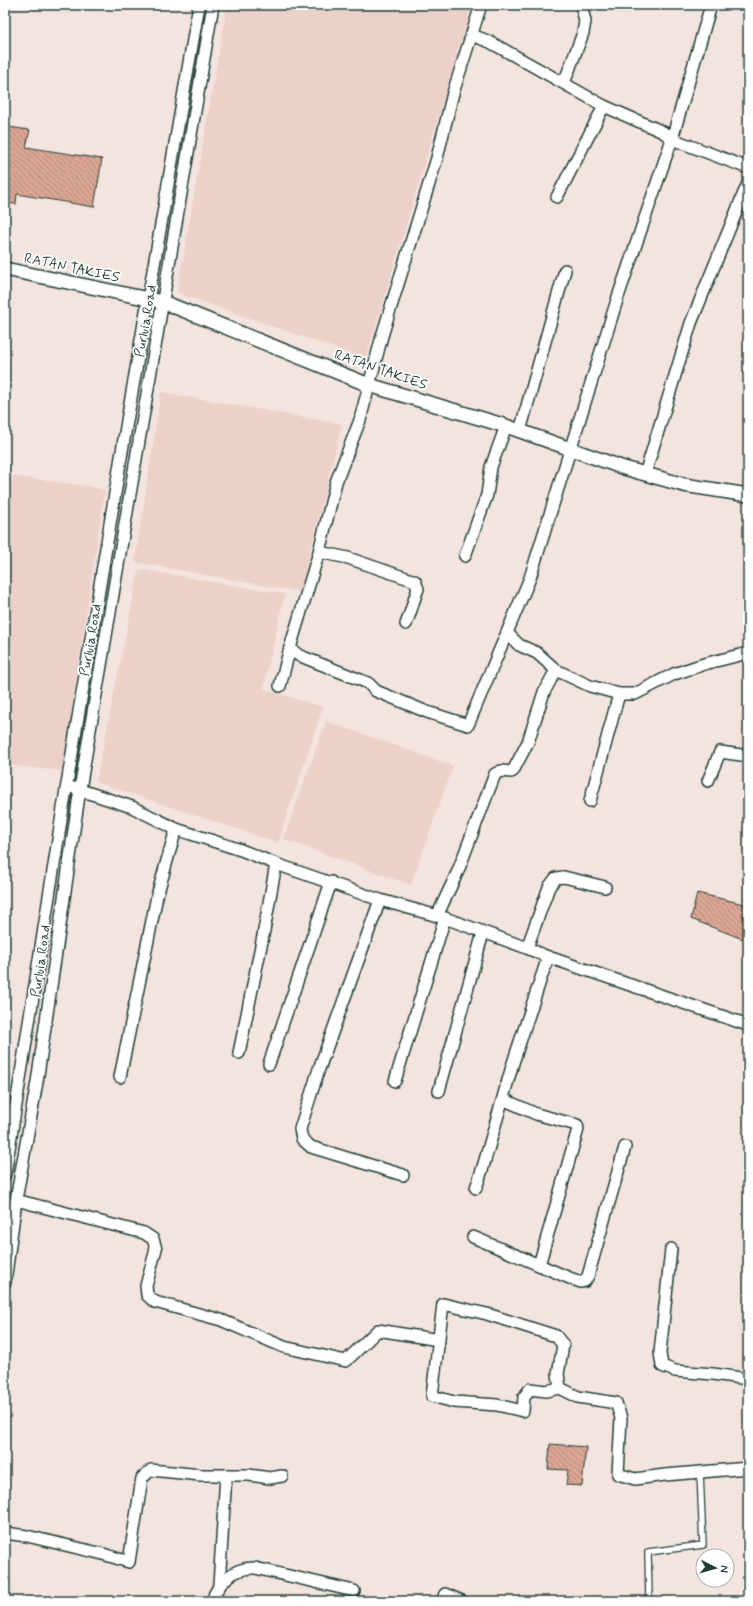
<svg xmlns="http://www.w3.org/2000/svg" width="753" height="1606" font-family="Mynerve,sans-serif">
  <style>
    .built { fill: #ecd1c8 }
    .building { fill: url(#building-back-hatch); stroke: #1f3d34 }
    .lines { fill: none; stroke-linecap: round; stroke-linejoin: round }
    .service-casing { stroke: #1f3d34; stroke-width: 8 }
    .minor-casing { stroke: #1f3d34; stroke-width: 14 }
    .tertiary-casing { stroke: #1f3d34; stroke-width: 16 }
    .service { stroke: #fff; stroke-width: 5.5 }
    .minor { stroke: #fff; stroke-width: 11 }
    .tertiary { stroke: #fff; stroke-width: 13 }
    .labels { text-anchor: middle; stroke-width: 3.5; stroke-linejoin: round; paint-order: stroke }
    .street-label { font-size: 14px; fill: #1f3d34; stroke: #fff }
  </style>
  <defs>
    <pattern id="building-back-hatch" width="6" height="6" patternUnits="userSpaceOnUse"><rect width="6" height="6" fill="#dba593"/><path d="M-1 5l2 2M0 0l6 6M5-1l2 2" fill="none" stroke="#b18879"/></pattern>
  </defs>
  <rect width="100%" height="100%" fill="#f4e4df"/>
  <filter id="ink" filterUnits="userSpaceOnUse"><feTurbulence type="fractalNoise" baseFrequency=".025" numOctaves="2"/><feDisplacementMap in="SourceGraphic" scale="8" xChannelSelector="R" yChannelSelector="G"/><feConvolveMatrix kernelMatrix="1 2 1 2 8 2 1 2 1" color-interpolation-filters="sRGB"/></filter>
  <g filter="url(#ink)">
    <g class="built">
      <path d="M227 5H472L366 359 177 293Z"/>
      <path d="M161 392 342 424 300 592 135 562Z"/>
      <path d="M5 475 88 486 105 490 62 771 5 765Z"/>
      <path d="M139 569 285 594 263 689 323 707 278 843 96 782Z"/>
      <path d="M326 721 453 766 411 885 283 839Z"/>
    </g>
    <g class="building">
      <path d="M8 127 30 130 26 147 102 159 94 207 17 194 16 204 5 203V144Z"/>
      <path d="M697 893 748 905V941L691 919Z"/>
      <path d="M550 1444 586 1447 582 1486 566 1485 568 1470 548 1469Z"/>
    </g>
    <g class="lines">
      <g class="service-casing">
        <path id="service" d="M649 1601 648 1552 703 1545 700 1472"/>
      </g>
      <g class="minor-casing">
        <g id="minor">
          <path d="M472 35 490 42 604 106 663 132 672 139 748 168"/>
          <path d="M564 83 583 33 585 21 581 5"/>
          <path d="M557 197 604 106"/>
          <path d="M520 431 565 270"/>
          <path d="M645 474 691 323 748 183"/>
          <path d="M319 552 348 558 415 581 418 589C413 601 411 613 406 624"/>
          <path d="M465 556 487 495 491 467 506 426"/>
          <path d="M508 634 519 645 537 653 556 670 590 686 619 694H635L674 674 704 664 748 653"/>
          <path d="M290 648 298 655 368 683 376 691 427 712 468 725 530 578 618 297 672 139 711 5"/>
          <path d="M280 686 290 648 319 552 336 482 360 420 382 336 437 158 453 93 481 5"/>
          <path d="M708 781 720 752 748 756"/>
          <path d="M74 788 132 807 176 829 241 850 276 864 380 900 445 918 527 948 548 957 748 1025"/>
          <path d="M590 801 619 694"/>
          <path d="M380 900 319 1069 300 1129 302 1139 311 1147 403 1175"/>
          <path d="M437 916 458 871 495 774 501 771 511 772 513 771 528 742 544 692 556 670"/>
          <path d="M527 948 549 887 556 878 564 877 605 887"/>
          <path d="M239 1053 263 936 276 864"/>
          <path d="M269 1064 331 882"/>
          <path d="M120 1077 157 896 176 829"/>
          <path d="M395 1081 445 918"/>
          <path d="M439 1091 483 933"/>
          <path d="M503 1099 536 1114 577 1125 578 1129 539 1265"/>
          <path d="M5 1174 63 808 127 421 199 5"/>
          <path d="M476 1188 483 1167 513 1063 548 957"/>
          <path d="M16 1200 144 1233 153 1239 156 1249 146 1286 147 1295 155 1302 221 1320 284 1347 346 1361 378 1330 439 1340"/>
          <path d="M473 1237 572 1279 581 1282 585 1281 588 1276 625 1147"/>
          <path d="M671 1249 660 1353 662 1366 675 1371 713 1374 748 1379"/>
          <path d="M5 1282 16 1200 37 1082 80 789 213 5"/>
          <path d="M560 1388 546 1391 530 1389 524 1397 523 1411 497 1405 454 1402 432 1396 443 1304 487 1314 556 1336 563 1345 558 1374 560 1388 578 1397 616 1403 621 1418 618 1474 635 1479 665 1475 748 1468"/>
          <path d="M5 1533 27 1536 103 1554 129 1562 142 1478 151 1470 201 1475H249L270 1478 282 1476"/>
          <path d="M219 1585 226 1475"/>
          <path d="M212 1601C218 1582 234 1567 255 1568L354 1591"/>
          <path d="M442 1601 445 1594 462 1601"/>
        </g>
      </g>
      <g class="tertiary-casing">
        <path id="tertiary" d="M5 269 163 302 369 385 506 426 624 468 684 485 748 495"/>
      </g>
      <use href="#service" class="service"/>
      <use href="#minor" class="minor"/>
      <use href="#tertiary" class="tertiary"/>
    </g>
  </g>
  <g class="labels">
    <g class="street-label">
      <text transform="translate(72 267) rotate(12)" y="5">RATAN TAKIES</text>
      <text transform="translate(145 321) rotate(-80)" y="5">Purluia Road</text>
      <text transform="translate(381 369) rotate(19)" y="5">RATAN TAKIES</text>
      <text transform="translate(90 640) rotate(-80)" y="5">Purluia Road</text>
      <text transform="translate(40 961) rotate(-82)" y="5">Purluia Road</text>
    </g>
  </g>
  <rect width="753" height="1606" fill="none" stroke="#fff" stroke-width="20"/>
  <rect x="10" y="10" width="733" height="1586" fill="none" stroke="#1f3d34" stroke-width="1.5" filter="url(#ink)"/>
  <g transform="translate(715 1568) rotate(96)"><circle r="19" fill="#ffffff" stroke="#a5b1ae"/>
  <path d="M0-3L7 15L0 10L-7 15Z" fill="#1f3d34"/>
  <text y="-6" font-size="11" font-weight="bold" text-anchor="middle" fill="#1f3d34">N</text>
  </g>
</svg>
